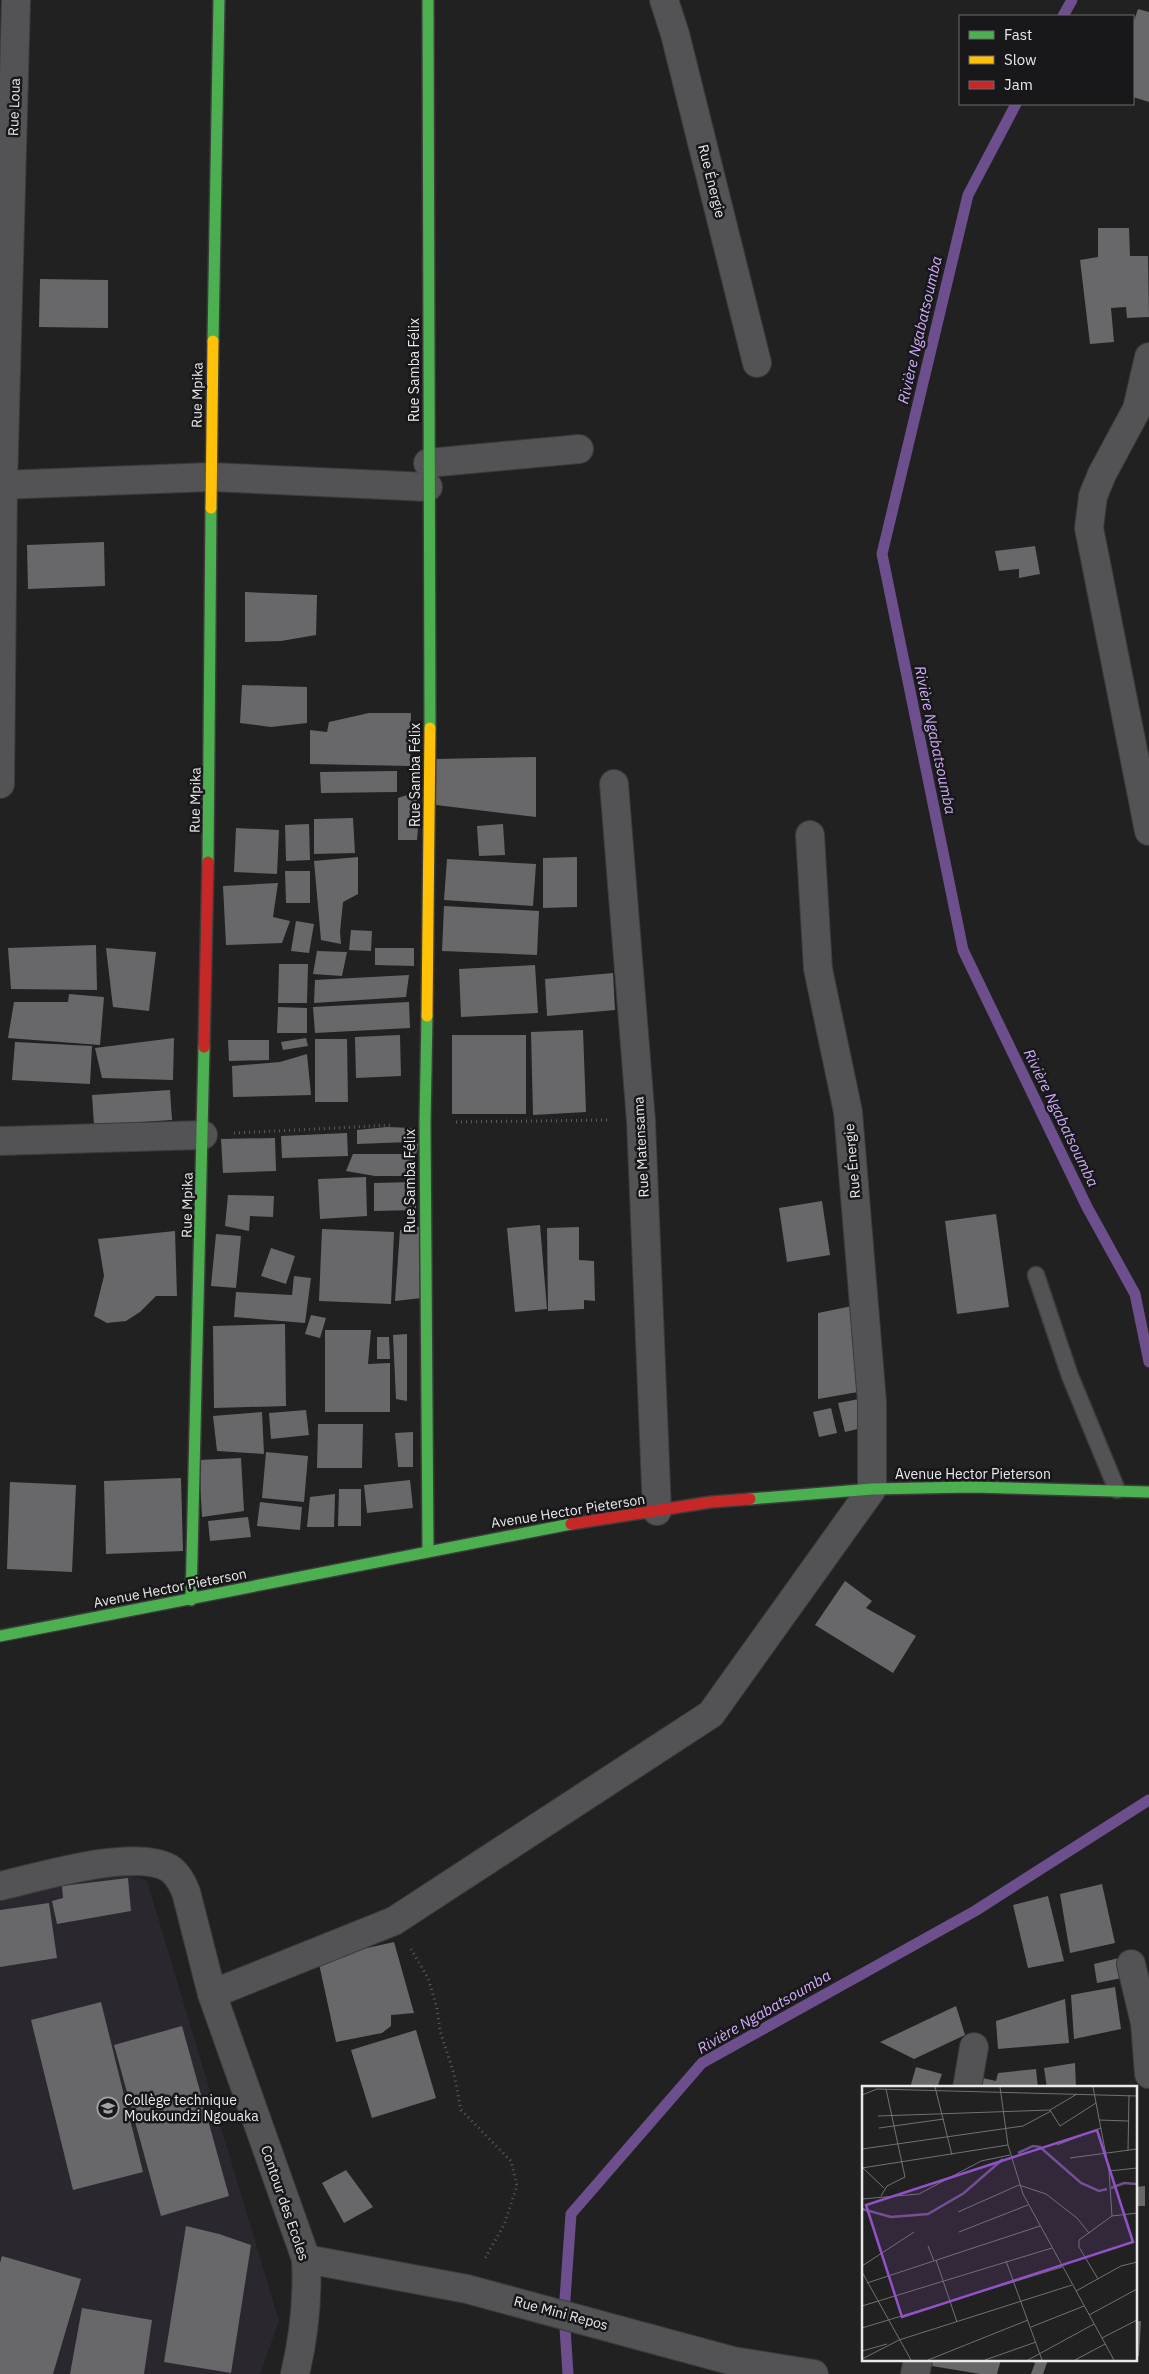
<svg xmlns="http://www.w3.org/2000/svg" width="1149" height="2374" font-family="'IBM Plex Sans',sans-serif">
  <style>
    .built { fill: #2b272e }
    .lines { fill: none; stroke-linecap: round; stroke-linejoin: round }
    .stream { stroke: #6e4f8d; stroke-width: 11 }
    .building { fill: #68686a }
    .lane-casing { stroke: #3b3b3b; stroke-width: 19 }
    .street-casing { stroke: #3b3b3b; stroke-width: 30 }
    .fast-casing { stroke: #3b3b3b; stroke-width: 14 }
    .slow-casing { stroke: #3b3b3b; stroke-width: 14 }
    .jam-casing { stroke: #3b3b3b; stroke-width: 14 }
    .path { stroke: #5c5b5d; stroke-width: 3; stroke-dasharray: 1 4; stroke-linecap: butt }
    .lane { stroke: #535254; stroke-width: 16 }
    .street { stroke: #535254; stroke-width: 28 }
    .fast { stroke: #4caf50; stroke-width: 11 }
    .slow { stroke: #ffc107; stroke-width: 11 }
    .jam { stroke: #c62828; stroke-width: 11 }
    .labels { text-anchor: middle; stroke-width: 5; stroke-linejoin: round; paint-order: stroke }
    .street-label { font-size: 14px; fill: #e9e8ea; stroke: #18171a }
    .poi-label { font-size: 14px; fill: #e9e8ea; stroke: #18171a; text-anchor: start }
    .water-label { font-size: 15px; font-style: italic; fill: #d1adf9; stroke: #18171a }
    .inset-river { fill: none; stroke: #6e4f8d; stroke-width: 2.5 }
    .inset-road { fill: none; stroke: #717172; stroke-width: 1 }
    .view { fill: #9152c8; fill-opacity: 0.15; stroke: #9152c8; stroke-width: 2.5 }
    .inset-edge { fill: none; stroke: #e9e8ea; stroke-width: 2.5 }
  </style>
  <rect width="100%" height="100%" fill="#212122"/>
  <path class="built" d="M124 1872 147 1881 279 2321 260 2374H0V1895Z"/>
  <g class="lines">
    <g class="stream">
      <path d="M1063 16 1072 0"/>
      <path d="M1016 104 968 195 882 554 963 950 1087 1207 1135 1294 1149 1362"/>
      <path d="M568 2374 564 2313 571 2214 702 2063 975 1911 1149 1800"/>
    </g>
  </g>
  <g class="building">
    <path d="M1138 9 1149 12V102L1133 97V24Z"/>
    <path d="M1098 228H1129L1130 256H1148L1149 317 1127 318 1126 307 1111 308 1114 342 1090 344 1080 260 1098 257Z"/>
    <path d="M40 279 108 280V328L39 327Z"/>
    <path d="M104 542 105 586 28 589 27 545Z"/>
    <path d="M1035 546 1040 574 1019 578V569L999 571 995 551Z"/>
    <path d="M245 592 317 595 316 635 281 641 245 642Z"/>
    <path d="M242 685 307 687V723L271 727 240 723Z"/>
    <path d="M369 713H411L410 766 310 764V730L327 732 329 722Z"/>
    <path d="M536 757V817L436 805 435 759Z"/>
    <path d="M397 771V792L321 793 320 772Z"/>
    <path d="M416 792 420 805 417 840H398V798Z"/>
    <path d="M353 818 355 853 314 854V819Z"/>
    <path d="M309 824 310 860 286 861 285 825Z"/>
    <path d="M503 824 505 855 479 856 477 826Z"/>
    <path d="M236 828 279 830 277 874 234 872Z"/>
    <path d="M358 857V894L343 902 340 932 341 944 321 940 314 861Z"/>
    <path d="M577 857V907L543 908V858Z"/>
    <path d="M447 859 536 864 533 906 444 900Z"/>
    <path d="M285 871H310V903H286Z"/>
    <path d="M278 883 273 917 290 921 282 943 226 945 223 886Z"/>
    <path d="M444 906 539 911 537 955 442 951Z"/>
    <path d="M296 921 314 924 309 953 291 951Z"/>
    <path d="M351 930 372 931 371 951 349 950Z"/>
    <path d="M96 945 97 990 11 989 8 948Z"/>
    <path d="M106 948 156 952 149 1011 113 1007Z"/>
    <path d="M375 948H414V966L375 965Z"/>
    <path d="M317 951 347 952 342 976 313 974Z"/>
    <path d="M279 964H308L307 1003H278Z"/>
    <path d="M535 965 538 1013 461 1017 459 969Z"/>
    <path d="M613 973 615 1010 547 1016 545 979Z"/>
    <path d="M409 975 406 997 314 1003 315 980Z"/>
    <path d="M69 994 104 997 100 1045 8 1038 14 1002H68Z"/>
    <path d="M409 1002 410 1028 315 1033 313 1007Z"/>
    <path d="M278 1007 307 1008V1033H277Z"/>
    <path d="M583 1030 586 1112 533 1115 531 1032Z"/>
    <path d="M400 1035 401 1076 356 1078 355 1037Z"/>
    <rect x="452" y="1035" width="74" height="79"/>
    <path d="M174 1038 173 1080 102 1078 95 1048Z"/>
    <path d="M306 1038 308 1046 283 1050 281 1042Z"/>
    <path d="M315 1039H347L348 1102H315Z"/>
    <path d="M228 1040H269V1060L229 1061Z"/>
    <path d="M15 1042 92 1046 90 1084 12 1080Z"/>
    <path d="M307 1054 311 1095 233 1097 232 1066 280 1062Z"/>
    <path d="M170 1090 172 1120 94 1125 92 1095Z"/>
    <path d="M387 1127 414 1128 409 1142 357 1144V1130Z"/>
    <path d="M347 1133 348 1156 282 1158 281 1136Z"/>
    <path d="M275 1138 276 1171 223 1173 221 1139Z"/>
    <path d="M420 1143 408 1176H375L346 1171 353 1154H404L412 1145Z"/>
    <path d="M366 1177 367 1216 320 1219 318 1179Z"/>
    <path d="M416 1182V1210L374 1211V1183Z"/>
    <path d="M228 1195 274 1196 273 1217 250 1216 249 1231 225 1226Z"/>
    <path d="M822 1201 830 1255 787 1262 779 1208Z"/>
    <path d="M996 1214 1009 1307 957 1314 945 1221Z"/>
    <path d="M540 1225 547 1309 515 1312 507 1228Z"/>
    <path d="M421 1226 422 1298 395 1301 400 1230Z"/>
    <path d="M579 1227V1260L594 1261 595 1301 584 1300V1309L548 1311 547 1228Z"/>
    <path d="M322 1229 394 1232 391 1304 319 1301Z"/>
    <path d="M175 1231 177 1296H156L140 1312 126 1321 107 1323 94 1316 104 1276 98 1239Z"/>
    <path d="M216 1234 241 1236 236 1288 211 1286Z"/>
    <path d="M271 1248 295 1256 286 1284 261 1276Z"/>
    <path d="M294 1276 311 1278 305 1323 234 1317 236 1292 292 1295Z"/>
    <path d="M852 1306 858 1392 818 1399V1313Z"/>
    <path d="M311 1315 326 1318 320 1338 305 1334Z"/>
    <path d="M285 1324 286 1406 214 1408 213 1326Z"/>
    <path d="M325 1330H371L368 1364 390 1363V1412H325Z"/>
    <path d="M407 1334V1401L396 1399 393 1335Z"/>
    <path d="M377 1337H389L390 1359H377Z"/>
    <path d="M859 1399 866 1427 845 1432 838 1403Z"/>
    <path d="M831 1408 837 1433 819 1437 813 1412Z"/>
    <path d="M306 1410 309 1435 271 1439 269 1413Z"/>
    <path d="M262 1412 264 1454 217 1451 213 1416Z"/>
    <path d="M318 1424H363L362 1468H317Z"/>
    <path d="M413 1432V1467H398L395 1433Z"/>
    <path d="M266 1452 308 1456 304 1502 262 1498Z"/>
    <path d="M241 1458 244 1511 202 1517 199 1460Z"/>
    <path d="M181 1478 183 1551 106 1554 104 1481Z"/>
    <path d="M410 1480 413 1508 367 1513 364 1485Z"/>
    <path d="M10 1482 76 1485 72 1572 7 1569Z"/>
    <path d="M339 1489H361V1526H338Z"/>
    <path d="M335 1494 334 1527H307L310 1497Z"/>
    <path d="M260 1502 302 1507 300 1530 257 1526Z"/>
    <path d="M248 1517 251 1537 210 1541 208 1521Z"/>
    <path d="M845 1581 872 1601 866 1608 916 1636 893 1673 815 1625Z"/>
    <path d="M128 1878 131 1911 57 1924 52 1901 63 1898 62 1886Z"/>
    <path d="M1102 1884 1115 1943 1070 1953 1060 1894Z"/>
    <path d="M1048 1896 1064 1961 1028 1968 1013 1905Z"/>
    <path d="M49 1903 57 1958 0 1967V1910Z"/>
    <path d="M394 1942 414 2013 391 2015V2026L382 2033 336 2042 318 1959Z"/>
    <path d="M1119 1958 1122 1978 1097 1983 1094 1964Z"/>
    <path d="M1115 1987 1121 2029 1074 2039 1071 1995Z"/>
    <path d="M1065 1999 1069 2043 998 2049 996 2021Z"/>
    <path d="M101 2002 143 2172 73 2190 31 2020Z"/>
    <path d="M956 2006 965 2035 914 2059 880 2042Z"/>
    <path d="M182 2026 229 2196 161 2216 114 2045Z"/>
    <path d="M416 2030 436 2098 372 2118 351 2050Z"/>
    <path d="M1075 2063 1076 2088H1047L1044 2068Z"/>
    <path d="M916 2067 942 2074 937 2088H910Z"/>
    <path d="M1036 2069 1038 2088H977L978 2077 996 2081 998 2073Z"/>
    <path d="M346 2170 373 2207 344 2223 322 2183Z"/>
    <path d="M1145 2186V2206H1135V2187Z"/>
    <path d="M186 2226 219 2234 251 2245 231 2373 164 2362Z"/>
    <path d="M2 2256 81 2279 53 2374H0V2263Z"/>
    <path d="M82 2308 152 2320 144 2374H70Z"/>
    <path d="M1135 2321H1141L1139 2356 1135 2355Z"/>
    <path d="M933 2360H1001L997 2374H980L932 2366Z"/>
    <path d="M1028 2360H1048L1043 2374H1031L1035 2363Z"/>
  </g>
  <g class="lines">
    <g class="lane-casing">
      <path id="lane" d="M1036 1275 1070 1376 1117 1490"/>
    </g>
    <g class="street-casing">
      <g id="street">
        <path d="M664 0 675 34 757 363"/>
        <path d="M1149 357 1137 409 1102 474 1093 496 1089 528 1149 831"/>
        <path d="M428 463 579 449"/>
        <path d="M0 485 211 477 428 487"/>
        <path d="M0 784 3 485 16 0"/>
        <path d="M614 784 641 1121 657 1511"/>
        <path d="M0 1141 203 1135"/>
        <path d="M0 1886C40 1877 133 1848 169 1868 178 1874 182 1883 186 1892L212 1994 306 2259C308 2298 304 2336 295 2374"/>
        <path d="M1131 1964 1145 2023 1149 2074"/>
        <path d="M212 1994 394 1921 711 1714 872 1489V1402L848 1112 818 969 810 835"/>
        <path d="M967 2088 974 2047"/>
        <path d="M306 2259 467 2289 733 2361 814 2374"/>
        <path d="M915 2374 918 2360"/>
      </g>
    </g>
    <g class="fast-casing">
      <g id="fast">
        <path d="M428 0 430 728"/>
        <path d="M213 341 219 0"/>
        <path d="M208 862 211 508"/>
        <path d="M427 1016 425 1123 428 1551"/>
        <path d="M750 1499 872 1489 971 1487 1149 1492"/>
        <path d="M191 1600 204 1047"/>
        <path d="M0 1636 571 1524"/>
      </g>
    </g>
    <g class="slow-casing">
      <g id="slow">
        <path d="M211 508 213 341"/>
        <path d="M427 1016 430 728"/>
      </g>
    </g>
    <g class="jam-casing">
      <g id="jam">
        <path d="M204 1047 208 862"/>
        <path d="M571 1524 711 1502 750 1499"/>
      </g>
    </g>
    <g class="path">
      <path d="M456 1122 610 1120"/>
      <path d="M234 1133 392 1125"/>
      <path d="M411 1949 428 1978 437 2008 440 2031 454 2074 461 2110 511 2161 517 2186 504 2225 484 2260"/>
    </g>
    <use href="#lane" class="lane"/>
    <use href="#street" class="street"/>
    <use href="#fast" class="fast"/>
    <use href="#slow" class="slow"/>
    <use href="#jam" class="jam"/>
  </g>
  <defs>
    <g id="school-ring" transform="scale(1.125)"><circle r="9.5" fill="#18171a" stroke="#a3a2a4" stroke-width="1.5"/><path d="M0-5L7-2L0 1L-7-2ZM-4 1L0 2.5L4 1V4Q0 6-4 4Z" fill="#a3a2a4"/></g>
  </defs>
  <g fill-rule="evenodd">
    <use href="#school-ring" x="108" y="2108"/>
  </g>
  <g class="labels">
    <g class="street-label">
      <text transform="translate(14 107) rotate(-88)" y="5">Rue Loua</text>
      <text transform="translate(712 181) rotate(76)" y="5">Rue Énergie</text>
      <text transform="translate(414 370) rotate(-90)" y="5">Rue Samba Félix</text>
      <text transform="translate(197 395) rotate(-89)" y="5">Rue Mpika</text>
      <text transform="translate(415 775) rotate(-90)" y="5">Rue Samba Félix</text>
      <text transform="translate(195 800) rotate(-89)" y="5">Rue Mpika</text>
      <text transform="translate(641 1147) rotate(-93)" y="5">Rue Matensama</text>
      <text transform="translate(852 1161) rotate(-95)" y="5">Rue Énergie</text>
      <text transform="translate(410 1181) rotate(-90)" y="5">Rue Samba Félix</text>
      <text transform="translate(187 1205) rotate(-89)" y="5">Rue Mpika</text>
      <text x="973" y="1479">Avenue Hector Pieterson</text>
      <text transform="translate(568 1511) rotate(-9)" y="5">Avenue Hector Pieterson</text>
      <text transform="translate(170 1588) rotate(-11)" y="5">Avenue Hector Pieterson</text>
      <text transform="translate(285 2203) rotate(71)" y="5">Contour des Ecoles</text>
      <text transform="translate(561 2313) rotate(15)" y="5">Rue Mini Repos</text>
    </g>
    <g class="poi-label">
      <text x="124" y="2105">Collège technique<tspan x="124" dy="16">Moukoundzi Ngouaka</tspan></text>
    </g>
    <g class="water-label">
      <text transform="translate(920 330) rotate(-77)" y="5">Rivière Ngabatsoumba</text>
      <text transform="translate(935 740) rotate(78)" y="5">Rivière Ngabatsoumba</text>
      <text transform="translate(1061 1118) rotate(64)" y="5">Rivière Ngabatsoumba</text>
      <text transform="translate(764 2012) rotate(-30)" y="5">Rivière Ngabatsoumba</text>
    </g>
  </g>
  <g transform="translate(862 2086)">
    <rect width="275" height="275" fill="#212122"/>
    <path class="inset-river" d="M156 67 171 60 178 61 219 97 237 105 245 103M249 102 262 97 275 98M0 123 29 131 66 128 102 107 141 73"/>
    <path class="inset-road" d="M73 1 90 69M138 1 146 59 161 108 252 274M231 1 247 85 250 130M0 9 15 3 275 10M188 24 198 40 234 17M16 30 188 24 215 8M237 34 267 35M17 42 82 33M195 59 239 42M0 63 161 40 189 25M266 65 267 9M208 72 275 63M0 82 146 59M1 82 22 102M247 85 275 82M19 110 25 100 43 91 24 3M0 113 57 108 119 75 148 69M96 126 157 99 184 108 215 132 227 147M97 146 166 119M66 160 72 175M74 174 95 236M144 175 180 274M0 180 52 146M0 186 49 274M236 193 217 161V154L250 130 275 127M5 197 178 140M214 205 259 180 275 176M0 220 190 162M227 229 275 203M169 241 222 220M0 242 200 181M240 252 275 234M0 265 25 258M0 273 37 254 210 199M66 274 166 234M123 274 174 256M166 274 232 238M213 274 243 258"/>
    <path class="view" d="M235 44 271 156 40 231 4 119Z"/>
    <rect width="275" height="275" class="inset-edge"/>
  </g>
  <rect x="959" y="15" width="175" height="90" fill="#18171a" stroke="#6c6b6d"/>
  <rect x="969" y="31" width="25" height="8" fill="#4caf50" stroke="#6c6b6d"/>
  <text x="1004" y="40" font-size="15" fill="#e9e8ea">Fast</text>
  <rect x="969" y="56" width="25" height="8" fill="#ffc107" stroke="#6c6b6d"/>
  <text x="1004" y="65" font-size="15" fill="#e9e8ea">Slow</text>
  <rect x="969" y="81" width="25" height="8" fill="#c62828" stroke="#6c6b6d"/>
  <text x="1004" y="90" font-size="15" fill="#e9e8ea">Jam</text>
</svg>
